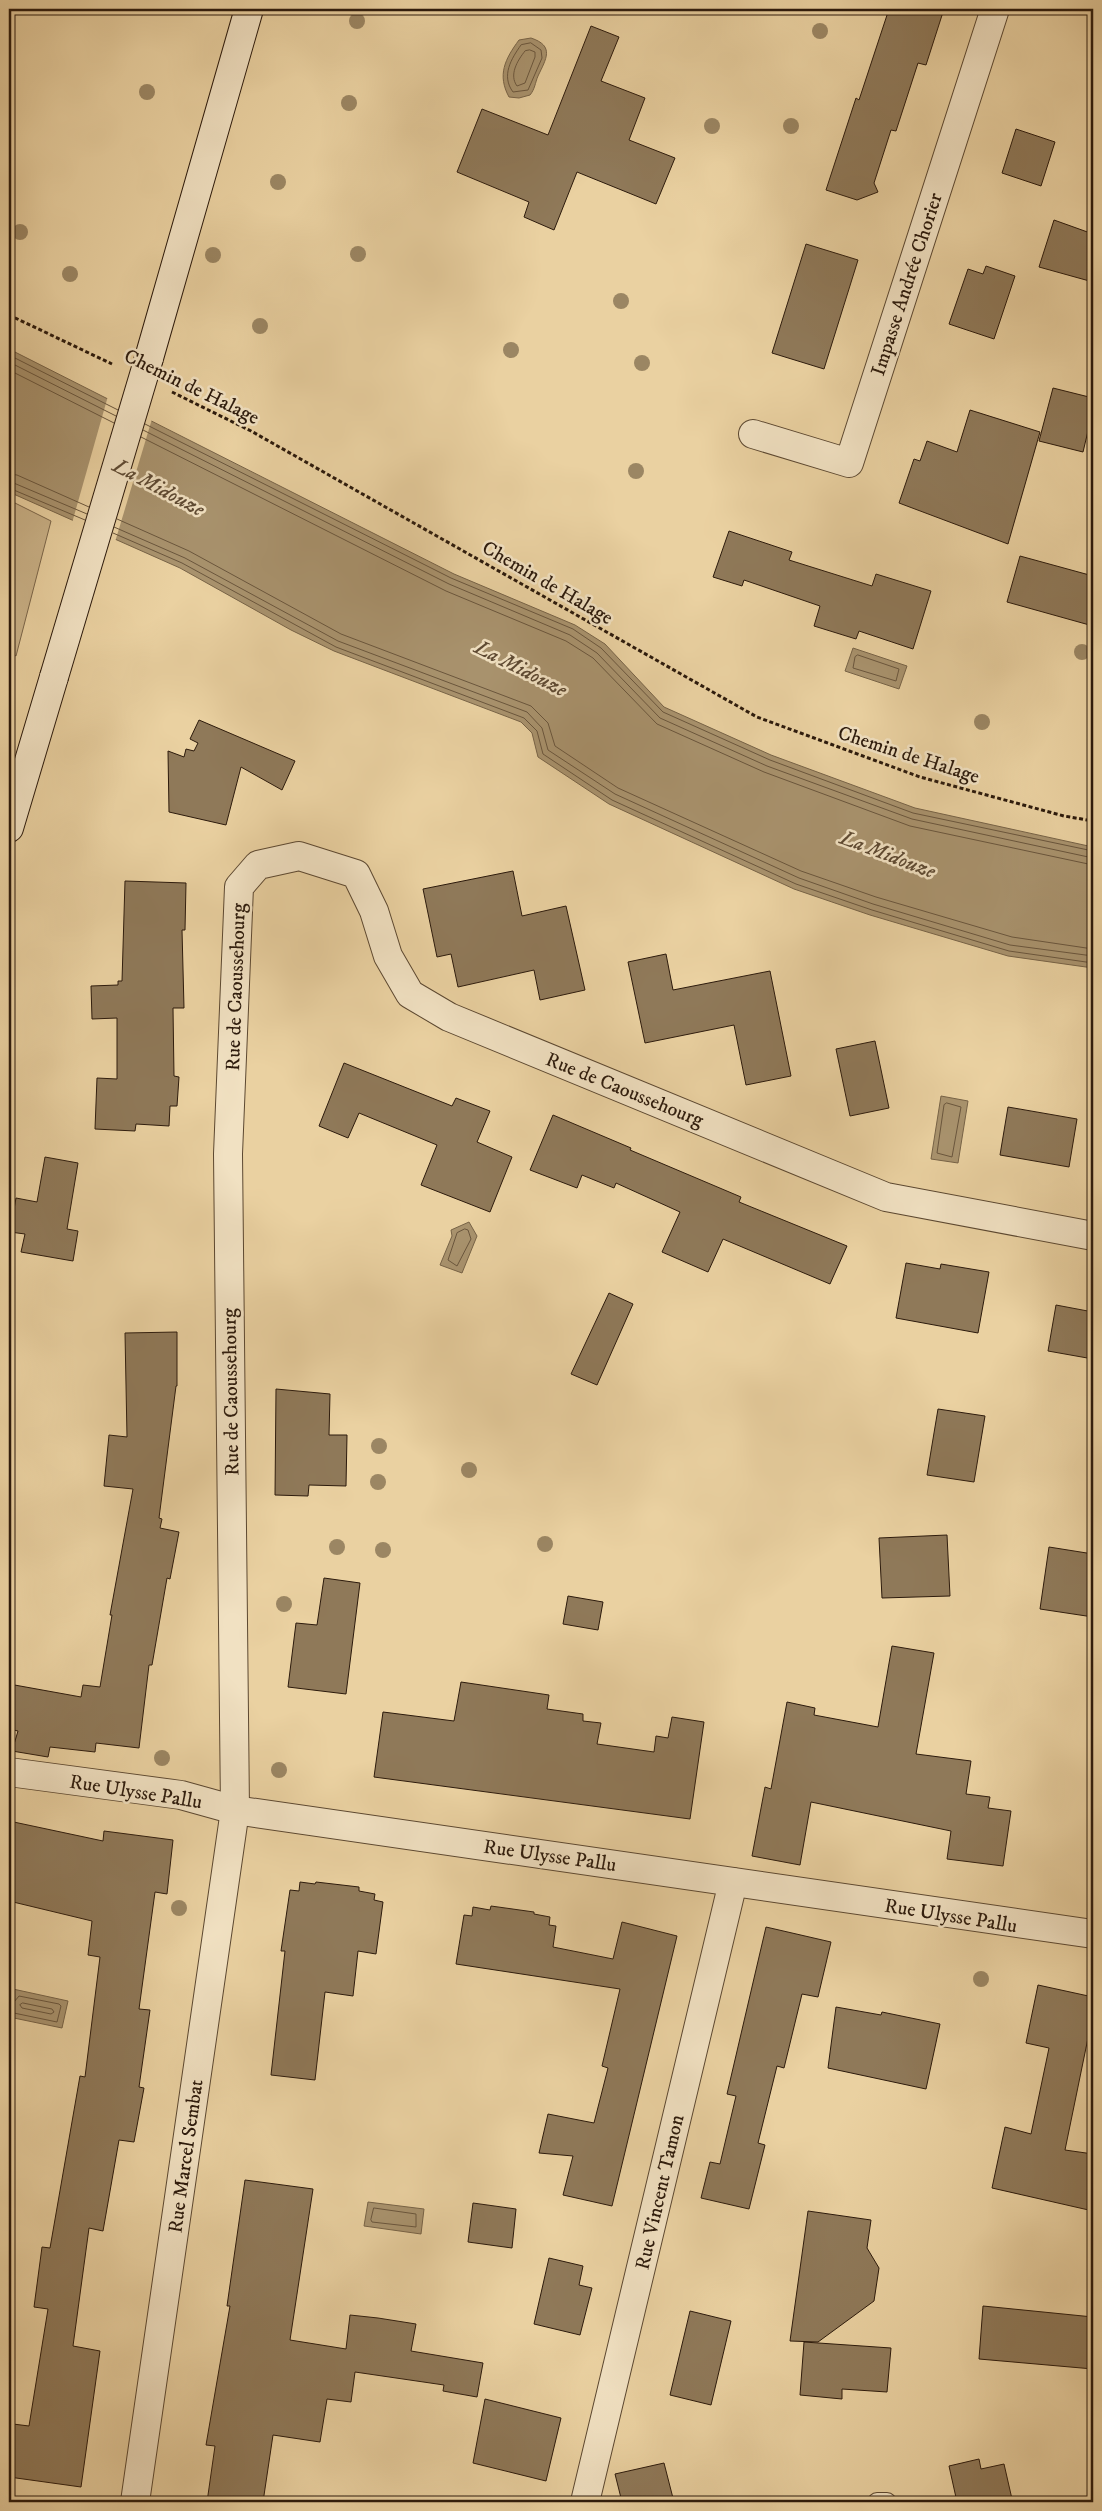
<svg xmlns="http://www.w3.org/2000/svg" width="1102" height="2511" font-family="'IM FELL DW Pica',serif">
  <style>
    .green { fill: #cab288; stroke: #7b664a }
    .water { fill: #a9936e; stroke: #776347 }
    .pier { fill: #ead1a1 }
    .lines { fill: none; stroke-linecap: round; stroke-linejoin: round }
    .shore { stroke: #6a563d; stroke-width: 1 }
    .building { fill: #8f7959; stroke: #2c1a0c }
    .lane-casing { stroke: #5c4831; stroke-width: 20 }
    .street-casing { stroke: #5c4831; stroke-width: 30 }
    .secondary-casing { stroke: #2c1a0c; stroke-width: 30 }
    .path { stroke: #2c1a0c; stroke-width: 3; stroke-dasharray: 4 2.5; stroke-linecap: butt }
    .lane { stroke: #f1e1c2; stroke-width: 18 }
    .street { stroke: #f1e1c2; stroke-width: 28 }
    .secondary { stroke: #f1e1c2; stroke-width: 28 }
    .secondary-bridge-casing { stroke: #2c1a0c; stroke-width: 30; stroke-linecap: butt }
    .secondary-bridge { stroke: #f1e1c2; stroke-width: 28 }
    .tree { fill: #9b8663 }
    .labels { text-anchor: middle; stroke-width: 5; stroke-linejoin: round; paint-order: stroke }
    .street-label { font-size: 20px; fill: #2c1a0c; stroke: #f1e1c2 }
    .water-label { font-size: 21px; font-style: italic; fill: #5e4a33; stroke: #f1e1c2 }
  </style>
  <rect width="100%" height="100%" fill="#ead1a1"/>
  <filter id="stains"><feTurbulence type="fractalNoise" baseFrequency=".004" numOctaves="4"/><feColorMatrix values="0 0 0 0 .2 0 0 0 0 .09 0 0 0 0 .02 0 0 0 .5 -.17"/></filter>
  <radialGradient id="worn" r=".72"><stop offset=".6" stop-color="#630" stop-opacity="0"/><stop offset="1" stop-color="#630" stop-opacity=".3"/></radialGradient>
  <path class="green" d="M9 500 51 521 16 656 9 652Z"/>
  <g class="water">
    <path d="M531 38C555 46 546 59 538 76 535 83 535 89 530 95L519 98 509 97C497 75 505 59 519 40Z"/>
    <path d="M9 349 454 574 575 625 605 644 664 707 771 755 915 808 1093 847V968L1008 956 870 915 794 889 609 804 538 757 532 733 521 722 334 651 291 630 180 568 9 492Z"/>
    <path d="M853 648 907 666 899 689 845 671Z"/>
    <path d="M941 1096 968 1101 958 1163 931 1159Z"/>
    <path d="M469 1222 477 1236 462 1273 440 1265 452 1236 451 1230Z"/>
    <path d="M13 1989 68 2001 62 2028 9 2017Z"/>
    <path d="M368 2202 424 2209 421 2234 364 2226Z"/>
  </g>
  <path class="pier" d="M108 396 152 419 115 542 72 523Z"/>
  <g class="lines">
    <g class="shore">
      <path d="M531 43 541 50 542 58 528 90 513 92C501 76 511 59 521 45Z"/>
      <path d="M530 50 535 52V57L525 83 517 86C509 75 517 61 525 51Z"/>
      <path d="M9 355 118 410"/>
      <path d="M9 362 116 416"/>
      <path d="M9 370 114 423"/>
      <path d="M145 424 451 578 573 629 601 648 663 712 770 760 913 813 1093 851"/>
      <path d="M143 430 449 584 570 635 597 653 660 718 767 766 912 819 1093 858"/>
      <path d="M141 437 446 591 566 641 593 658 657 724 764 772 910 826 1093 865"/>
      <path d="M9 474 17 475 89 507"/>
      <path d="M9 481 87 514"/>
      <path d="M9 488 85 520"/>
      <path d="M117 519 189 551 341 634 531 706 548 723 555 746 618 788 801 871 876 897 1012 937 1093 949"/>
      <path d="M114 527 185 558 338 641 527 712 542 728 548 750 615 794 799 878 873 904 1010 945 1093 956"/>
      <path d="M113 533 182 563 336 647 524 718 537 731 543 754 612 800 796 884 872 910 1009 951 1093 963"/>
      <path d="M858 655 899 669 896 681 853 668 855 657Z"/>
      <path d="M947 1103 961 1107 952 1157 937 1153 944 1105Z"/>
      <path d="M465 1229 468 1230 471 1239 457 1266 448 1260 457 1233Z"/>
      <path d="M9 2003 14 2002 19 1996 59 2004 61 2006 57 2022 9 2012"/>
      <path d="M23 2003 52 2009 54 2012 51 2014 22 2008 20 2005Z"/>
      <path d="M374 2208 416 2214V2227L372 2222 371 2220Z"/>
    </g>
  </g>
  <g class="building">
    <path d="M889 9H944L926 65 918 63 896 131 891 130 874 183 878 192 857 200 826 190 856 98 859 100Z"/>
    <path d="M591 26 619 37 601 81 645 98 629 140 675 158 656 204 577 172 554 230 524 217 529 202 457 172 482 109 548 135Z"/>
    <path d="M1016 129 1055 142 1041 186 1002 173Z"/>
    <path d="M1054 220 1093 234V282L1039 267Z"/>
    <path d="M806 244 858 260 824 369 772 353Z"/>
    <path d="M986 266 1015 276 994 339 949 324 968 269 983 274Z"/>
    <path d="M1053 388 1093 398V410L1083 452 1039 441Z"/>
    <path d="M970 410 1040 432 1008 544 899 503 914 459 920 461 927 441 957 452Z"/>
    <path d="M729 531 792 552 789 560 872 586 876 574 931 591 913 649 859 631 856 639 814 626 820 606 744 580 742 586 713 577Z"/>
    <path d="M1020 556 1093 576V626L1007 602Z"/>
    <path d="M199 720 295 761 282 790 241 767 226 825 169 812 168 751 184 757 186 749 194 751 198 743 190 739Z"/>
    <path d="M513 871 522 916 566 906 585 990 540 1000 534 970 458 987 451 954 437 957 423 889Z"/>
    <path d="M125 881 186 883 185 930H182L184 1008H173L174 1076 179 1077 177 1106H170L169 1126 136 1124 135 1131 95 1129 97 1078 117 1079V1018L92 1019 91 986 118 985V981H122Z"/>
    <path d="M666 954 673 990 770 971 791 1076 746 1085 734 1025 645 1043 628 962Z"/>
    <path d="M875 1041 889 1108 850 1116 836 1049Z"/>
    <path d="M344 1063 452 1106 456 1098 490 1111 477 1142 512 1157 490 1212 421 1185 437 1145 359 1113 348 1138 319 1126Z"/>
    <path d="M1008 1107 1077 1119 1069 1167 1000 1155Z"/>
    <path d="M553 1115 631 1148 630 1150 741 1197 739 1202 847 1246 830 1284 723 1239 708 1272 662 1252 680 1212 616 1183 614 1188 582 1175 577 1188 530 1170Z"/>
    <path d="M45 1157 78 1163 67 1229 78 1231 73 1261 21 1252 25 1234 10 1232 16 1198 37 1202Z"/>
    <path d="M906 1263 940 1269 941 1264 989 1272 978 1333 896 1318Z"/>
    <path d="M609 1293 633 1304 597 1385 571 1374Z"/>
    <path d="M1056 1305 1093 1312V1359L1048 1351Z"/>
    <path d="M177 1332V1386H176L159 1518 162 1519 160 1528 179 1532 170 1579 167 1578 152 1665H149L139 1748 96 1743 95 1752 50 1747 48 1757 12 1751 18 1731 9 1729V1684L81 1697 83 1685 100 1687 112 1615H110L133 1489 104 1486 109 1435 127 1437 125 1333Z"/>
    <path d="M276 1389 330 1394 329 1435H347L346 1486 309 1485 308 1496 275 1495Z"/>
    <path d="M938 1409 985 1416 974 1482 927 1475Z"/>
    <path d="M947 1535 950 1596 882 1598 879 1538Z"/>
    <path d="M1049 1547 1093 1554V1617L1040 1609Z"/>
    <path d="M324 1578 360 1583 346 1694 288 1687 296 1623 317 1625Z"/>
    <path d="M568 1596 603 1602 598 1630 563 1624Z"/>
    <path d="M892 1646 934 1653 916 1754 971 1761 966 1794 990 1797 988 1808 1011 1811 1003 1866 947 1859 951 1831 811 1802 800 1865 752 1856 765 1787 771 1789 787 1702 815 1708 814 1715 878 1727Z"/>
    <path d="M461 1682 549 1695 547 1709 583 1714V1721L601 1723 597 1744 654 1752 656 1736 668 1738 672 1717 704 1722 690 1819 374 1777 383 1712 454 1721Z"/>
    <path d="M9 1821 103 1841 104 1831 173 1840 167 1894 155 1892 139 2009 150 2010 139 2087 144 2088 134 2142 119 2140 103 2231 89 2228 73 2346 100 2351 81 2487 9 2477V2455L13 2424 29 2426 48 2309 34 2307 42 2247 50 2248 80 2076 85 2077 100 1957 88 1955 92 1921 9 1901Z"/>
    <path d="M300 1882 315 1884 316 1882 359 1887V1891L375 1894 374 1900 383 1902 376 1954 358 1951 353 1996 325 1992 315 2080 271 2075 285 1951H281L290 1890 299 1891Z"/>
    <path d="M491 1906 534 1912V1914L550 1917 549 1925 556 1926 553 1947 613 1959 622 1922 677 1936 612 2206 563 2195 573 2156 539 2153 548 2114 594 2123 608 2068 602 2066 620 1989 456 1964 464 1915 472 1916 473 1907 490 1910Z"/>
    <path d="M766 1927 831 1942 818 1997 802 1994 784 2068 777 2066 758 2143 765 2145 749 2209 701 2198 710 2162 720 2164 736 2096 727 2094Z"/>
    <path d="M1038 1985 1093 1997V2039L1088 2038 1065 2150 1093 2154V2211L992 2188 1005 2127 1031 2134 1049 2048 1026 2043Z"/>
    <path d="M836 2007 881 2015 882 2012 940 2024 926 2089 828 2068Z"/>
    <path d="M245 2180 313 2189 290 2340 346 2349 350 2315 378 2318 416 2324 411 2351 483 2363 477 2397 443 2391 444 2385 355 2372 351 2402 327 2399 320 2442 273 2435 263 2502H207L215 2446 206 2445 230 2306H227Z"/>
    <path d="M473 2203 516 2209 512 2248 468 2242Z"/>
    <path d="M808 2211 871 2220 867 2248 879 2268 874 2301 818 2342 790 2341Z"/>
    <path d="M549 2258 583 2266 579 2285 592 2288 580 2335 534 2324Z"/>
    <path d="M983 2306 1093 2317V2369L979 2359Z"/>
    <path d="M690 2311 731 2321 711 2405 670 2395Z"/>
    <path d="M804 2342 891 2348 887 2392 842 2389V2399L800 2395Z"/>
    <path d="M485 2399 561 2418 546 2481 473 2463Z"/>
    <path d="M979 2459 981 2469 1004 2464 1012 2499 996 2502H957L949 2466Z"/>
    <path d="M664 2463 674 2502H622L615 2474Z"/>
  </g>
  <g class="lines">
    <g class="lane-casing">
      <path id="lane" d="M877 2502H887"/>
    </g>
    <g class="street-casing">
      <g id="street">
        <path d="M753 434 849 463 995 9"/>
        <path d="M9 1772 181 1795 235 1810 1093 1934"/>
        <path d="M135 2502 235 1810 228 1154 239 887 258 865 299 856 356 874 374 911 388 956 410 994 449 1017 886 1197 1093 1236"/>
        <path d="M585 2502 733 1882"/>
      </g>
    </g>
    <g class="secondary-casing">
      <g id="secondary">
        <path d="M149 358 249 9"/>
        <path d="M9 828 54 677"/>
      </g>
    </g>
    <g class="path">
      <path d="M9 315 112 364"/>
      <path d="M172 392 251 431 757 717 920 777 1064 816 1093 821"/>
    </g>
    <use href="#lane" class="lane"/>
    <use href="#street" class="street"/>
    <use href="#secondary" class="secondary"/>
    <g class="secondary-bridge-casing">
      <path id="secondary-bridge" d="M54 677 149 358"/>
    </g>
    <use href="#secondary-bridge" class="secondary-bridge"/>
  </g>
  <g class="tree">
    <circle cx="357" cy="21" r="8"/>
    <circle cx="820" cy="31" r="8"/>
    <circle cx="147" cy="92" r="8"/>
    <circle cx="349" cy="103" r="8"/>
    <circle cx="712" cy="126" r="8"/>
    <circle cx="791" cy="126" r="8"/>
    <circle cx="278" cy="182" r="8"/>
    <circle cx="20" cy="232" r="8"/>
    <circle cx="358" cy="254" r="8"/>
    <circle cx="213" cy="255" r="8"/>
    <circle cx="70" cy="274" r="8"/>
    <circle cx="621" cy="301" r="8"/>
    <circle cx="260" cy="326" r="8"/>
    <circle cx="511" cy="350" r="8"/>
    <circle cx="642" cy="363" r="8"/>
    <circle cx="636" cy="471" r="8"/>
    <circle cx="1082" cy="652" r="8"/>
    <circle cx="982" cy="722" r="8"/>
    <circle cx="379" cy="1446" r="8"/>
    <circle cx="469" cy="1470" r="8"/>
    <circle cx="378" cy="1482" r="8"/>
    <circle cx="545" cy="1544" r="8"/>
    <circle cx="337" cy="1547" r="8"/>
    <circle cx="383" cy="1550" r="8"/>
    <circle cx="284" cy="1604" r="8"/>
    <circle cx="162" cy="1758" r="8"/>
    <circle cx="279" cy="1770" r="8"/>
    <circle cx="179" cy="1908" r="8"/>
    <circle cx="981" cy="1979" r="8"/>
  </g>
  <g class="labels">
    <g class="street-label">
      <text transform="translate(906 284) rotate(-72)" y="7">Impasse Andrée Chorier</text>
      <text transform="translate(192 386) rotate(26)" y="7">Chemin de Halage</text>
      <text transform="translate(548 582) rotate(30)" y="7">Chemin de Halage</text>
      <text transform="translate(909 754) rotate(18)" y="7">Chemin de Halage</text>
      <text transform="translate(235 987) rotate(-88)" y="7">Rue de Caoussehourg</text>
      <text transform="translate(625 1089) rotate(22)" y="7">Rue de Caoussehourg</text>
      <text transform="translate(230 1392) rotate(-91)" y="7">Rue de Caoussehourg</text>
      <text transform="translate(136 1791) rotate(9)" y="7">Rue Ulysse Pallu</text>
      <text transform="translate(550 1855) rotate(8)" y="7">Rue Ulysse Pallu</text>
      <text transform="translate(951 1915) rotate(9)" y="7">Rue Ulysse Pallu</text>
      <text transform="translate(185 2156) rotate(-82)" y="7">Rue Marcel Sembat</text>
      <text transform="translate(659 2192) rotate(-77)" y="7">Rue Vincent Tamon</text>
    </g>
    <g class="water-label">
      <text transform="translate(159 487) rotate(28)" y="7">La Midouze</text>
      <text transform="translate(521 668) rotate(27)" y="7">La Midouze</text>
      <text transform="translate(888 854) rotate(21)" y="7">La Midouze</text>
    </g>
  </g>
  <rect width="1102" height="2511" fill="none" stroke="#ead1a1" stroke-width="30"/>
  <rect x="10" y="10" width="1082" height="2491" fill="none" stroke="#2c1a0c" stroke-width="2.5"/>
  <rect x="15" y="15" width="1072" height="2481" fill="none" stroke="#2c1a0c"/>
  <rect width="100%" height="100%" filter="url(#stains)"/>
  <rect width="100%" height="100%" fill="url(#worn)"/>
</svg>
